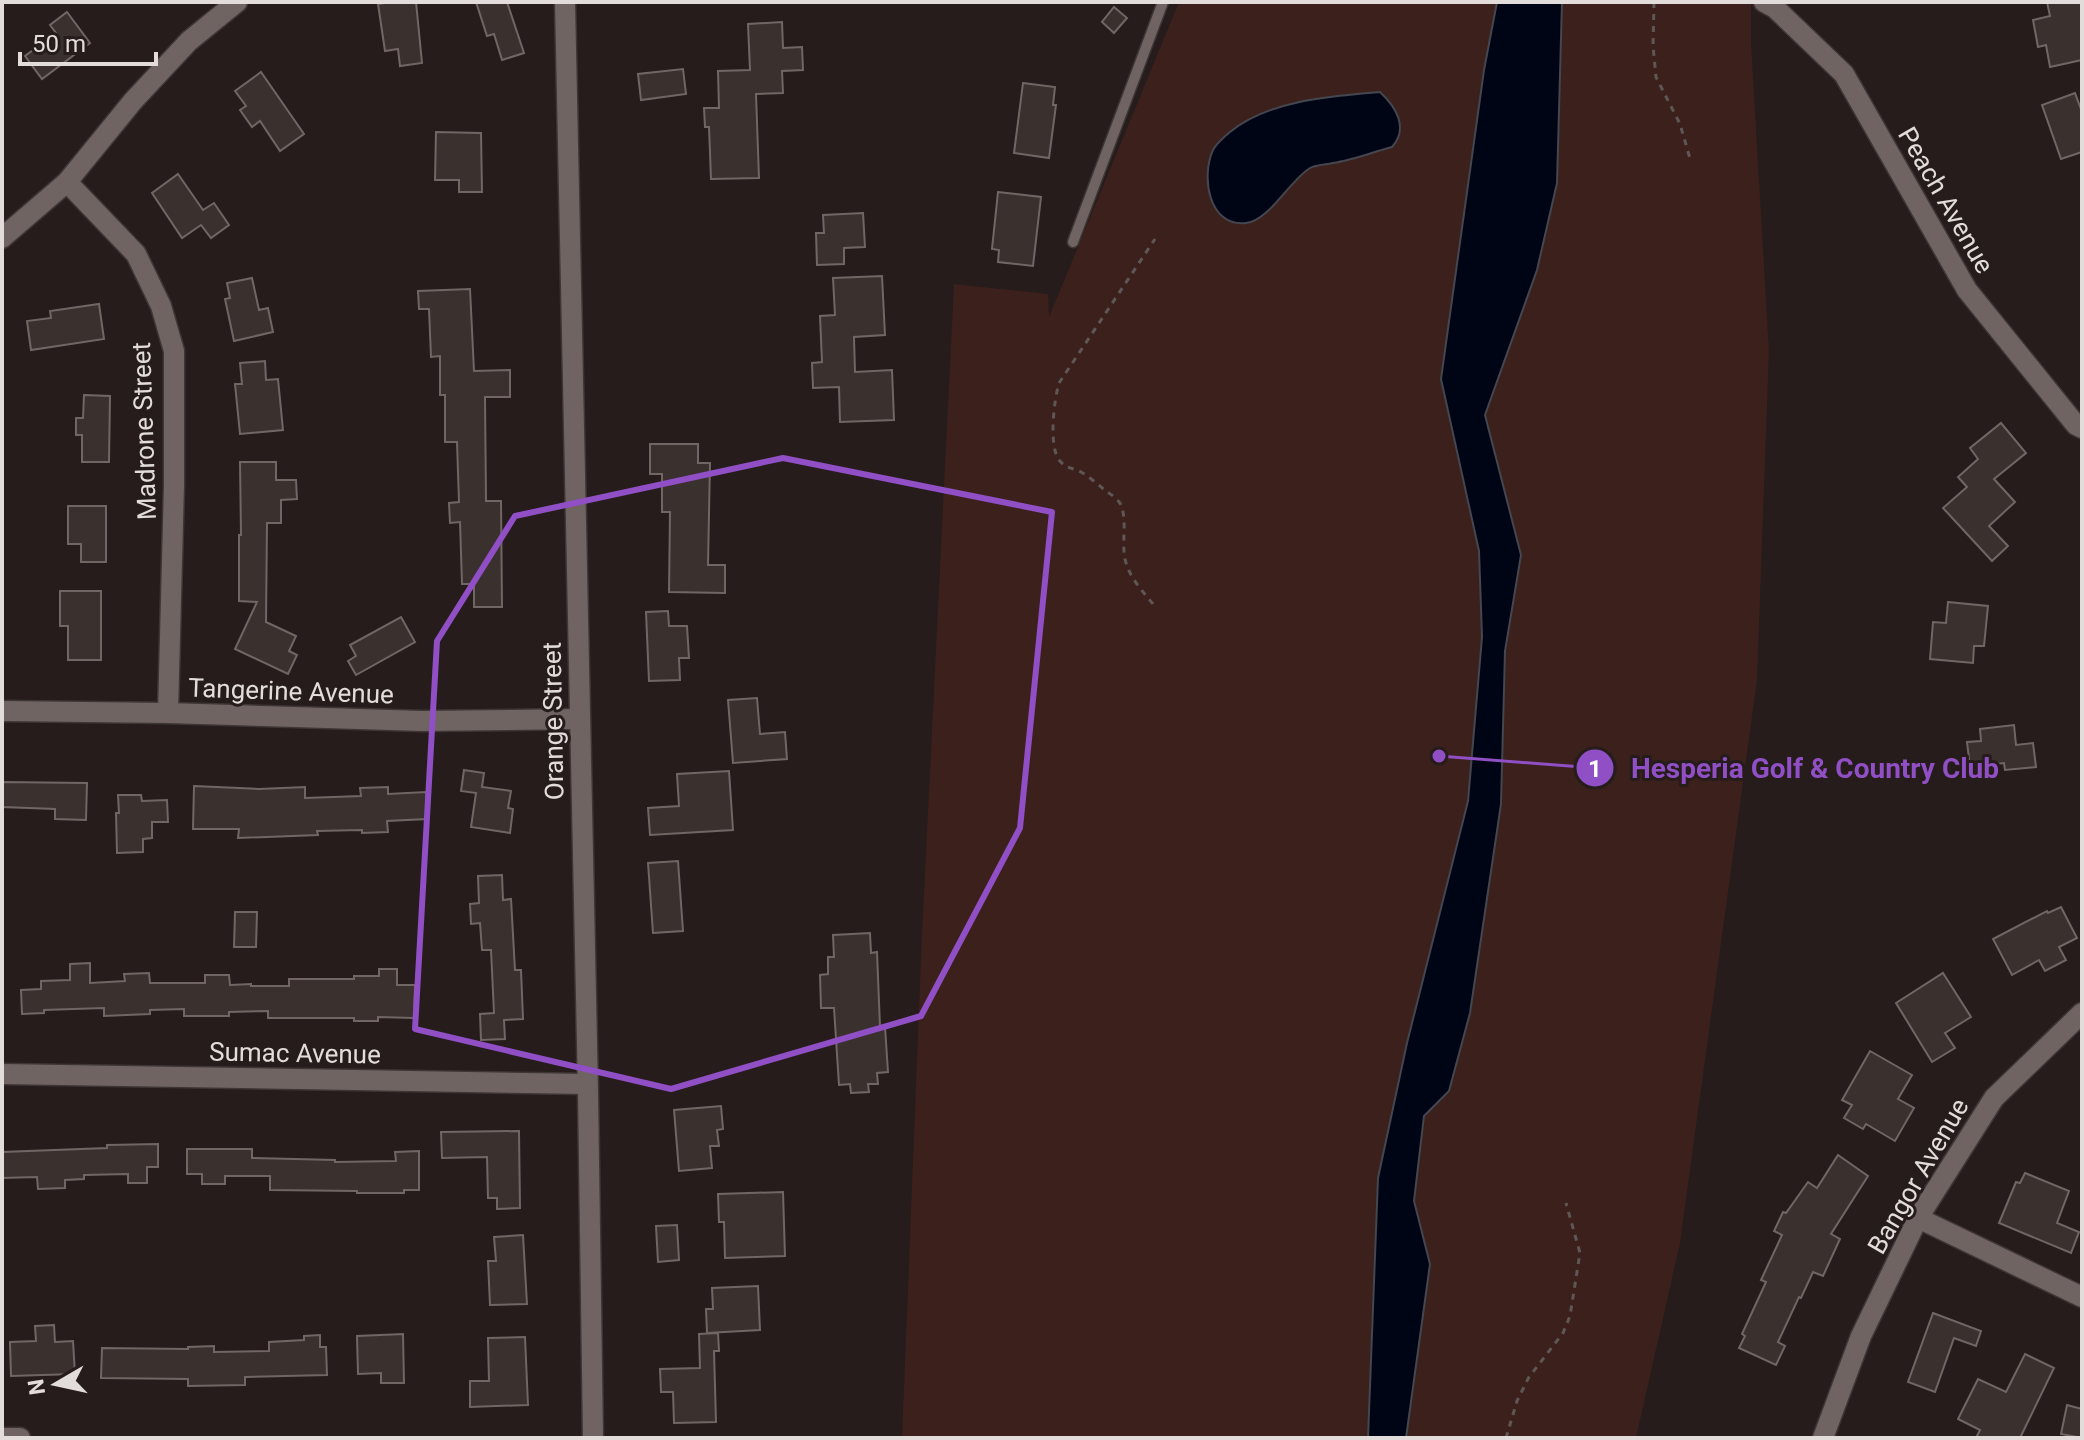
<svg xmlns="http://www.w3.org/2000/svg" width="2084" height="1440" font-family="Roboto,sans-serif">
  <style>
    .green { fill: #3b201c }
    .water { fill: #000515; stroke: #444650; stroke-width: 2 }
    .building { fill: #3a312f; stroke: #716664; stroke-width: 2 }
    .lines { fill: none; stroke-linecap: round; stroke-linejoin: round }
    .service-casing { stroke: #3d3635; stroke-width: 13 }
    .minor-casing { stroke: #3d3635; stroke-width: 23 }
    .path { stroke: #5f5756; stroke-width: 3; stroke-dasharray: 6 6; stroke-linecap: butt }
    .service { stroke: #6f6462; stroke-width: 10 }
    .minor { stroke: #6f6462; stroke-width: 20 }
    .marked { fill: none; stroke: #904fc5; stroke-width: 6; stroke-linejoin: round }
    .labels { text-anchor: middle; stroke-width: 6; stroke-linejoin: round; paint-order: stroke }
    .street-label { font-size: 26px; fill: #e2dcdb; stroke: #251c1b }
    .leader { fill: none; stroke: #904fc5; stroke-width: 3 }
    .callout-dot { fill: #904fc5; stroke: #251c1b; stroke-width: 3 }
    .mark-label { font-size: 24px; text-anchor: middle; font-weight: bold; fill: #fff }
    .callout-label { font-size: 28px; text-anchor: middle; font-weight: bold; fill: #904fc5; stroke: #251c1b; stroke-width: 6; stroke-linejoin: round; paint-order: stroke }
  </style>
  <rect width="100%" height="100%" fill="#251c1b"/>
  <path class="green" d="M1179 2H1751V43L1769 351 1757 680 1680 1243 1636 1438H902L922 933 954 284 1048 294 1049 317Z"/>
  <g class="water">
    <path d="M1497 2H1562L1557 183 1537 270 1485 415 1521 555 1505 651 1501 804 1470 1013 1449 1091 1424 1116 1414 1201 1430 1264 1406 1438H1368L1378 1178 1407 1043 1468 801 1482 637 1479 551 1441 379 1484 70Z"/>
    <path d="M1380 92C1396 107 1409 128 1392 147 1373 152 1353 160 1333 163 1326 165 1317 164 1310 168 1290 180 1269 221 1246 223 1208 227 1201 176 1213 150 1216 144 1224 137 1230 132 1269 100 1332 96 1380 92Z"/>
  </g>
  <g class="building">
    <path d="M392 2H416L422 63 400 66 398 49 385 51 378 4Z"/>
    <path d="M476 2H507L524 53 502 60 494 34 487 36Z"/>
    <path d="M2047 2H2082V60L2050 67 2046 45 2038 47 2033 20 2050 16Z"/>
    <path d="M1114 7 1127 18 1114 33 1102 22Z"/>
    <path d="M67 12 90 43 42 79 25 56 56 33 50 25Z"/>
    <path d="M782 22 783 48 802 47 803 70 782 71 783 93 756 94 759 178 711 179 709 127H705L704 108H719L718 71 750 70 748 24Z"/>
    <path d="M683 69 686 94 641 100 638 74Z"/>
    <path d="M261 72 304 134 280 151 260 121 252 127 240 110 246 106 235 91Z"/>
    <path d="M1023 83 1055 87 1053 105H1056L1049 158 1014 153Z"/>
    <path d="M2075 93 2082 112V152L2061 159 2042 105Z"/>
    <path d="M436 132 481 133 482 192H459V180H435Z"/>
    <path d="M178 174 203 210 214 203 229 225 211 238 201 225 182 238 152 193Z"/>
    <path d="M998 192 1041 197 1033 266 998 262 999 250 992 249Z"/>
    <path d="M863 213 865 247 844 248V264L817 265 816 233H824L823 215Z"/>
    <path d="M882 276 885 335 854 337 855 372 892 370 894 420 840 422 839 387 813 388 812 363 822 362 820 316 835 315 833 278Z"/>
    <path d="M252 278 259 310 268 308 273 332 234 341 225 299 230 298 227 283Z"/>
    <path d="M470 289 474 371 510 370V397H485L486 501H501L502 607H474V584H462L460 522 450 523 449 503 459 502 457 442H445V395H440V356L431 357 429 309H419L418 291Z"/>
    <path d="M99 304 104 339 31 350 27 321 51 318 50 311Z"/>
    <path d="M265 361 266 380 278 379 283 430 240 434 235 384H242L240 363Z"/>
    <path d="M84 395 110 396 109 462H82V435H76V418H83Z"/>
    <path d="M2001 423 2026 453 1994 479 2015 502 1989 526 2008 546 1992 561 1943 508 1967 487 1958 477 1978 459 1970 448Z"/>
    <path d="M650 444H698V463H710L708 565H725V593L669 592 670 512H662V474H650Z"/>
    <path d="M240 462H276V480H296L297 499 281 500V523H267L266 622 296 636 289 651 297 655 288 674 235 649 257 602 239 601V535H241Z"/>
    <path d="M68 506H106V562H81V544H68Z"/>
    <path d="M60 591H101V660H68V626H60Z"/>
    <path d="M1948 602 1988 606 1984 646H1974L1973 663 1930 659 1933 622 1946 623Z"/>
    <path d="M668 611 669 626H687L689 658H679L680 680 649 681 646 612Z"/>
    <path d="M401 617 415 642 356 675 348 661 356 656 350 645Z"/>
    <path d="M757 698 760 734 785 732 787 759 733 763 728 700Z"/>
    <path d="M2014 725 2016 745 2033 743 2036 767 2005 770 2004 763 1970 767 1967 742 1981 741 1980 729Z"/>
    <path d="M464 770 484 773 482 787 511 791 508 808 513 809 510 833 471 827 476 793 461 791Z"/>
    <path d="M729 771 733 830 650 835 648 808 679 806 677 774Z"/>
    <path d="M2 782 87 783 86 820 55 819V809L2 807Z"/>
    <path d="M194 786 259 789 305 787V798L361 796 360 788 388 787V794L426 792 427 819 387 821 388 832 362 833V830L317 831 318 835 238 838 239 829H193Z"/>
    <path d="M118 795H141L142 801 167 800 168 822H152V838L143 839V852L117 853 116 813H119Z"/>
    <path d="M678 861 683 931 653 933 648 863Z"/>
    <path d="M502 875 503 900 511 899 515 970H521L523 1019 504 1020 505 1039 481 1040 480 1014 494 1013 491 950H482L480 923 471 924 470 904 479 903 478 876Z"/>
    <path d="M2061 907 2077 938 2059 947 2066 960 2045 971 2039 960 2012 975 1993 939 2047 911 2048 913Z"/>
    <path d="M235 912H257L256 947H234Z"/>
    <path d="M870 933 871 953 877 952 880 1027H885L888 1072 877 1073 878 1084H868L869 1092 851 1093 850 1084 839 1085 834 1008H821L820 975 828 974V957H834L833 935Z"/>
    <path d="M90 963V983L125 981 124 974 149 973 150 983H205V975H229L230 985 251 984V986H289V979H354V976H379V969H397V985H415L414 1018 378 1017V1021H354V1018H268V1011L229 1012V1016H184V1009L150 1010V1014L104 1016V1008L44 1010V1013L22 1014 21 990 41 989V981L70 980V964Z"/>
    <path d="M1943 973 1971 1017 1945 1033 1955 1048 1932 1062 1896 1003Z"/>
    <path d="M1870 1051 1912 1075 1898 1099 1914 1108 1895 1141 1866 1124 1863 1129 1844 1118 1852 1105 1842 1100Z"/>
    <path d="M721 1106 723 1129 717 1130 719 1146H710L712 1168 679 1171 674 1110Z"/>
    <path d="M519 1131 520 1208 497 1209V1198H488L487 1157 442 1158 441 1132Z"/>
    <path d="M158 1144V1167H147V1183H128V1174L84 1175V1179L65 1180V1188L38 1189 37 1177 2 1178V1152L107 1148V1145Z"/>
    <path d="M187 1149H252V1158L335 1160V1162L396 1161 395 1152 419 1151V1190H404V1193H357V1191L270 1190V1176H225V1184H202V1174H187Z"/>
    <path d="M1838 1155 1868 1176 1831 1234 1840 1239 1823 1276 1813 1272 1801 1298 1799 1297 1778 1342 1785 1346 1776 1365 1739 1348 1745 1336 1742 1334 1766 1282 1761 1280 1782 1235 1774 1231 1783 1212 1786 1213 1808 1182 1817 1188Z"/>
    <path d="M2025 1173 2069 1191 2057 1223 2079 1232 2071 1253 1999 1223 2016 1182 2020 1183Z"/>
    <path d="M783 1192 785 1256 725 1258 724 1222H719L718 1194Z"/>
    <path d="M677 1225 679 1260 658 1262 656 1226Z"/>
    <path d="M523 1235 527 1304 490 1305 488 1261H496L494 1237Z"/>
    <path d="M758 1286 760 1330 707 1333 706 1309H713L712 1288Z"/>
    <path d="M1933 1313 1981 1331 1976 1346 1954 1338 1935 1392 1908 1382Z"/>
    <path d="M54 1325 55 1342 73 1341 75 1374 11 1376 10 1342 36 1341 35 1326Z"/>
    <path d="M718 1333 719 1351H714L716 1422 674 1423 673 1392H661L660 1369 700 1368 699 1334Z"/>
    <path d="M403 1334 404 1383H381V1373L358 1374 357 1336Z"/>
    <path d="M320 1335V1347H326L327 1375 245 1377V1385L188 1386V1379L101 1378 102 1348 188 1349V1347L214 1346V1352L269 1351V1342L304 1340V1336Z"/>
    <path d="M525 1337 528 1405 470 1407V1381H489L488 1338Z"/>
    <path d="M2025 1354 2054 1368 2020 1438H1976L1980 1430 1958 1419 1978 1379 2006 1392Z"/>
    <path d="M2067 1405 2082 1409V1438L2061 1434Z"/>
  </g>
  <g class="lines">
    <g class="service-casing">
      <path id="service" d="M1073 242 1163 2"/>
    </g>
    <g class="minor-casing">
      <g id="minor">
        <path d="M565 2 588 1091 593 1438"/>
        <path d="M1764 2 1775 8 1844 74 1967 290 2076 425 2082 428"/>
        <path d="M67 182 136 254 161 306 174 351V485L168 713"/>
        <path d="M2 238 67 182 133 101 189 41 237 2"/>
        <path d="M2 711 168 713 422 721 579 719"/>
        <path d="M2 1074 587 1084"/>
        <path d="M1918 1218 2082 1297"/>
        <path d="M2 1438H20"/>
        <path d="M1823 1438 1861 1336 1918 1218 1994 1098 2082 1013"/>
      </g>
    </g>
    <g class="path">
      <path d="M1654 2 1653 46 1656 77 1680 124 1691 162"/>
      <path d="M1153 604C1140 588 1125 573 1124 551 1123 538 1126 521 1122 508 1120 500 1112 495 1106 491 1098 485 1090 477 1081 472 1074 468 1066 469 1060 461 1048 448 1054 400 1059 383L1155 239"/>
      <path d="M1506 1438 1517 1401 1529 1377 1563 1333 1570 1316 1580 1253 1566 1203"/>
    </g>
    <use href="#service" class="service"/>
    <use href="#minor" class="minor"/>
  </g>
  <path class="marked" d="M783 458 1052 512 1020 828 921 1016 671 1089 415 1029 437 641 515 516Z"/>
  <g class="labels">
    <g class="street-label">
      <text transform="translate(1946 200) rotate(60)" y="9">Peach Avenue</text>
      <text transform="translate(144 431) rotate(-92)" y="9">Madrone Street</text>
      <text transform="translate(291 691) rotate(2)" y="9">Tangerine Avenue</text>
      <text transform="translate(553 721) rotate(-91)" y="9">Orange Street</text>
      <text transform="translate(295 1053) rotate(1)" y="9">Sumac Avenue</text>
      <text transform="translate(1918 1176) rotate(-60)" y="9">Bangor Avenue</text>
    </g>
  </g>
  <path class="leader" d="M1439 756L1595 768"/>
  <g class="callout-dot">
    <circle cx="1439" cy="756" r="8"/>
    <circle cx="1595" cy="768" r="20"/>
  </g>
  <g class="mark-label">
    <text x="1595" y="777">1</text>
  </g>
  <g class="callout-label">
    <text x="1815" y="778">Hesperia Golf &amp; Country Club</text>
  </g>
  <rect width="2084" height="1440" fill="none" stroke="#e2dcdb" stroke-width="8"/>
  <g transform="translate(56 1384) rotate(261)" stroke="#251c1b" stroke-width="6" paint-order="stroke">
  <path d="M0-6L14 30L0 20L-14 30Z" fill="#e2dcdb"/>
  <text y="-12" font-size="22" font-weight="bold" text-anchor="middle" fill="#e2dcdb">N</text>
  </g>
  <path d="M20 52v12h136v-12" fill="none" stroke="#e2dcdb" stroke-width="4"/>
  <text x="32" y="52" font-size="24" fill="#e2dcdb" stroke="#251c1b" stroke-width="6" paint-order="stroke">50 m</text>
</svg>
